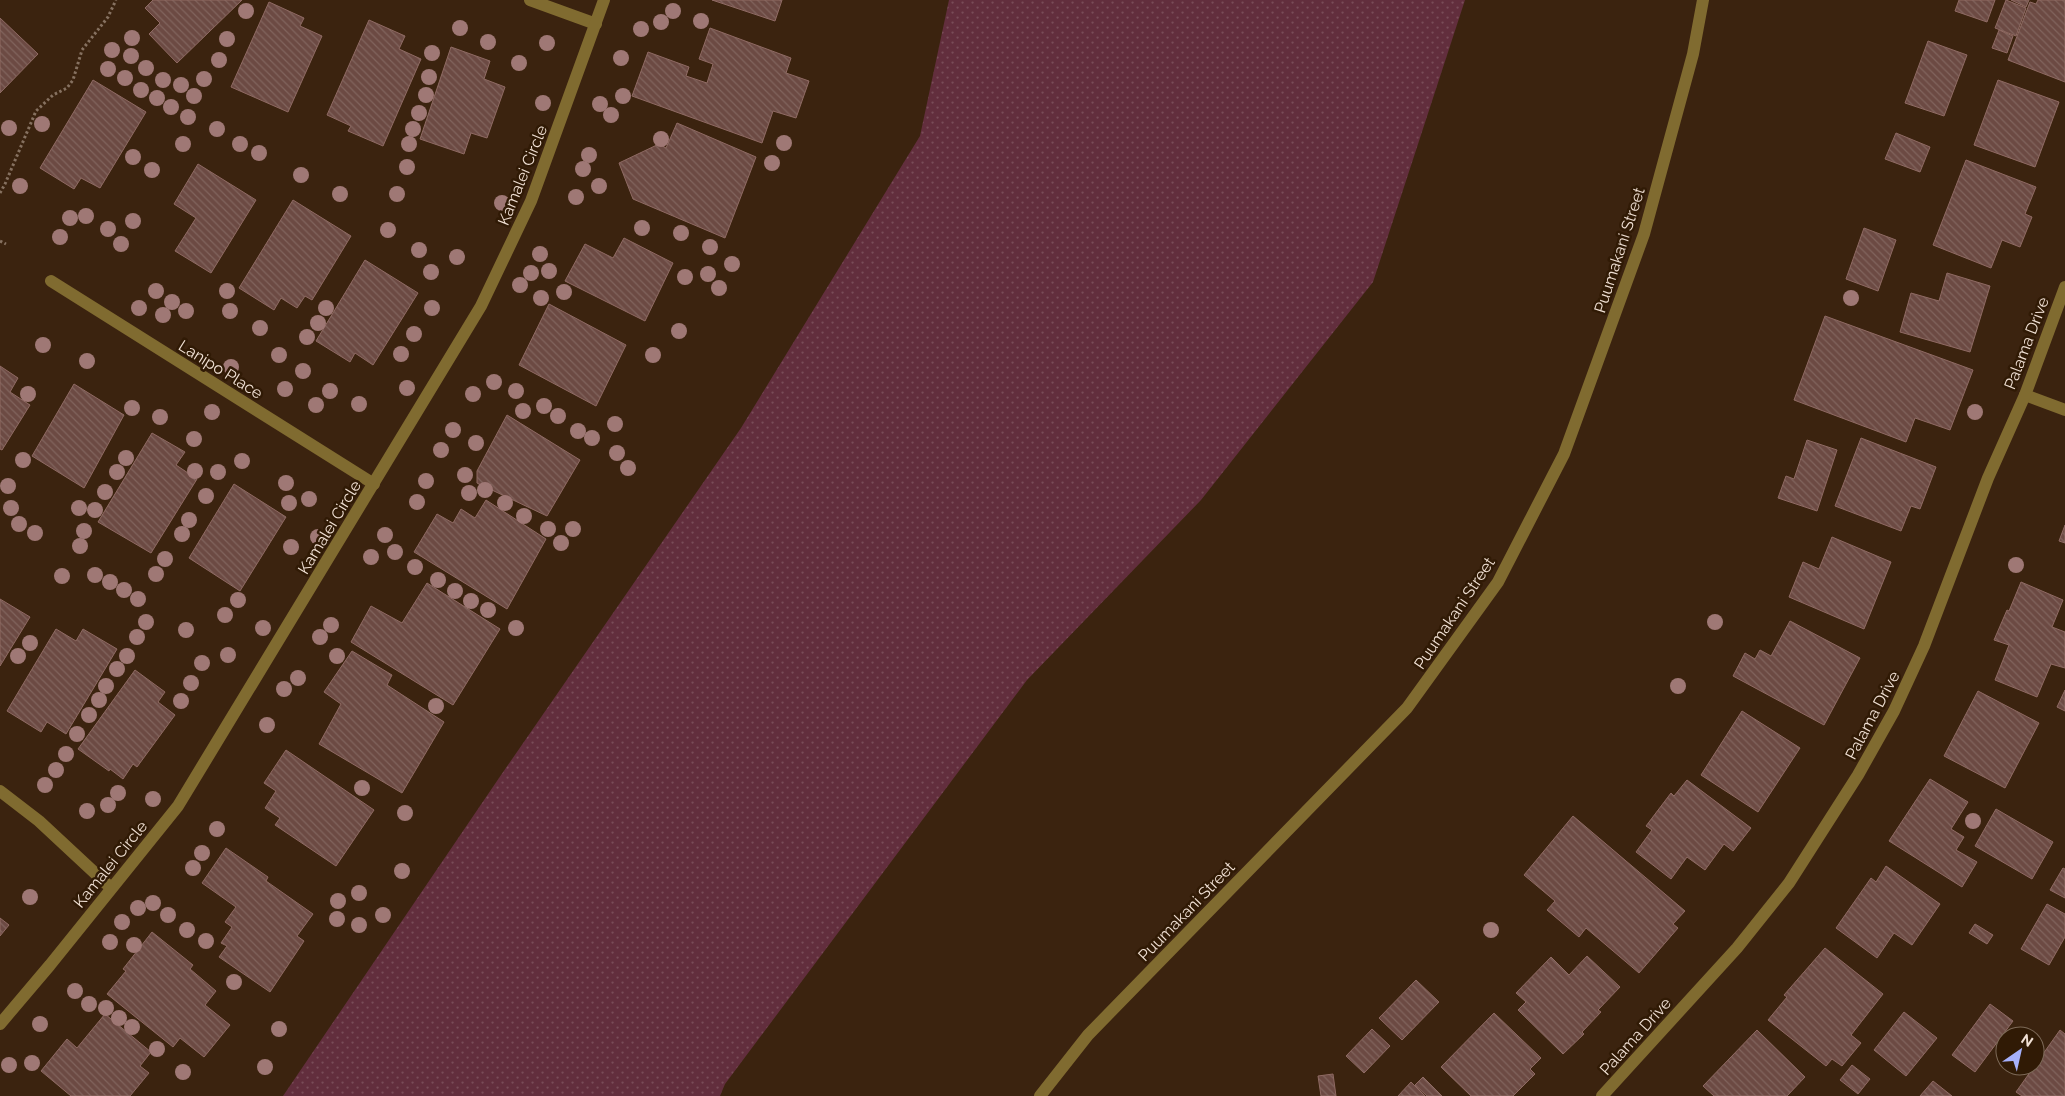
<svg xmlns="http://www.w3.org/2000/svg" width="2065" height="1096" font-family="Raleway,sans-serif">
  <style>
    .grass { fill: url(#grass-dots) }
    .building { fill: url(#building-back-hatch); stroke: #8f6a63 }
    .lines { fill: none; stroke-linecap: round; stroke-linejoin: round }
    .path { stroke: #867160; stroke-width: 3; stroke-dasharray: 2.5 2.5; stroke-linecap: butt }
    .minor { stroke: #806b30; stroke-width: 12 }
    .tree { fill: #9f7875 }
    .labels { text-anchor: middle; stroke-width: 5; stroke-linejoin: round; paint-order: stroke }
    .street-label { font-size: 16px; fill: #f1e1d5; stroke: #301a05 }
  </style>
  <defs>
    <pattern id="grass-dots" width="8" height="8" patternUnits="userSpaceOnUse" patternTransform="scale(1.25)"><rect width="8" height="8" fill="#622e3d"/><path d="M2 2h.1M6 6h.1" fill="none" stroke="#794c58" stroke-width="1.8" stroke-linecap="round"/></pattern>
    <pattern id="building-back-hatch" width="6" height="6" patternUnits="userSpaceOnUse" patternTransform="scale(1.25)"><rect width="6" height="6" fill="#6c4a43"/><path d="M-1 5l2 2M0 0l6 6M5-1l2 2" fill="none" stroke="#81645d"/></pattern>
  </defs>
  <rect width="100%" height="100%" fill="#3b230f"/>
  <path class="grass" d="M949 0H1465L1373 282 1201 500 1027 680 725 1084 720 1096H283L499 778 741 428 920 136Z"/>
  <g class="building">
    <path d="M153 0H242L177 63 149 34 160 23 145 8Z"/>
    <path d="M712 0H782L775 21Z"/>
    <path d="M1959 0H1995L1987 22 1955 11Z"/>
    <path d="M2006 0 2026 8 2016 36 1995 28Z"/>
    <path d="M2011 0H2029L2026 7Z"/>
    <path d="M2038 0H2065V82L2008 60 2030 2 2036 4Z"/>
    <path d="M269 2 304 18 300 26 322 36 288 112 231 87Z"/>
    <path d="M0 18 38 54 0 93Z"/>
    <path d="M369 20 405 36 399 49 421 59 383 146 348 131 351 126 327 115Z"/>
    <path d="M710 28 791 58 786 73 809 81 796 118 773 111 762 143 632 96 648 52 689 67 686 76 707 83 713 64 699 59Z"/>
    <path d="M1999 30 2013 36 2007 53 1992 48Z"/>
    <path d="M1928 41 1967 55 1944 116 1905 103Z"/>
    <path d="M451 47 490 61 484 79 505 87 487 138 471 133 464 154 420 139Z"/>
    <path d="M93 80 146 112 100 188 81 178 74 189 40 168Z"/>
    <path d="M1998 80 2059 102 2035 167 1974 145Z"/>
    <path d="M677 123 756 157 725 238 633 199 619 163 659 144 666 148Z"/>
    <path d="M1896 133 1930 147 1920 172 1885 159Z"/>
    <path d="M1966 160 2036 187 2025 214 2032 217 2020 247 2002 240 1991 268 1933 245Z"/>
    <path d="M198 164 256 200 211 273 175 251 196 218 174 204Z"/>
    <path d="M293 200 351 236 312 300 305 296 297 308 281 298 274 310 239 288Z"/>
    <path d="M1864 228 1896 240 1878 291 1846 279Z"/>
    <path d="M624 238 673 263 645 321 565 281 585 244 613 258Z"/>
    <path d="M365 260 418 293 373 365 355 353 350 362 316 341Z"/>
    <path d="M1947 273 1990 286 1970 352 1900 332 1911 293 1939 301Z"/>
    <path d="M549 304 626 345 596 406 519 365Z"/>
    <path d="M1825 316 1973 370 1950 430 1915 418 1906 442 1794 400Z"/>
    <path d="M0 366 18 378 10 392 30 405 2 450 0 449Z"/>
    <path d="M74 384 124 415 84 488 32 456Z"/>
    <path d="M507 415 580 460 547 516 477 483V471Z"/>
    <path d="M152 433 185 452 176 465 197 479 151 553 98 522Z"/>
    <path d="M1861 438 1936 467 1920 509 1911 506 1901 531 1835 506Z"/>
    <path d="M1807 440 1837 450 1817 511 1778 498 1786 476 1794 479Z"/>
    <path d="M234 484 286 517 240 591 189 558Z"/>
    <path d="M486 500 546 539 507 609 414 552 437 514 453 523 461 509 475 518Z"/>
    <path d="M2065 525V543L2059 541Z"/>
    <path d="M1832 537 1891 562 1864 629 1789 597 1803 562 1819 569Z"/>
    <path d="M2021 582 2063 600 2052 627 2065 632V668L2051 664 2037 697 1995 680 2009 645 1994 640 2007 610 2009 611Z"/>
    <path d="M427 583 500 629 453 705 351 642 371 606 402 623Z"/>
    <path d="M0 599 30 617 0 666Z"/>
    <path d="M1790 621 1860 658 1824 725 1733 676 1745 653 1755 659 1760 650 1771 656Z"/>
    <path d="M56 629 76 641 83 629 117 649 66 734 47 722 41 732 7 711Z"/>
    <path d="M352 651 392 675 387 685 444 722 402 793 319 744 341 704 324 692Z"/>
    <path d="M135 670 165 692 158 702 175 715 137 767 133 764 123 779 110 769 109 771 78 749Z"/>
    <path d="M2065 690V711L2057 707Z"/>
    <path d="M1978 691 2039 723 2005 788 1944 756Z"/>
    <path d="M1742 711 1800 748 1758 812 1701 775Z"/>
    <path d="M286 750 374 810 336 866 275 825 280 818 265 808 276 791 264 783Z"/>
    <path d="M1930 779 1968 802 1951 829 1964 837 1956 850 1977 862 1962 887 1889 841Z"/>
    <path d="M1687 780 1751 828 1733 851 1724 844 1705 870 1687 857 1671 879 1636 852 1652 830 1646 826 1671 793 1674 796Z"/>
    <path d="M1996 809 2053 842 2032 879 1975 846Z"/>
    <path d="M1573 816 1685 911 1673 924 1678 928 1639 973 1586 928 1579 937 1547 910 1555 901 1524 875Z"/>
    <path d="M226 848 268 877 266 881 313 914 297 936 304 941 270 992 219 957 227 946 221 943 232 927 225 922 236 907 202 883Z"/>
    <path d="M1886 866 1940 904 1912 945 1894 933 1877 958 1836 928 1871 878 1876 882Z"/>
    <path d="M2063 868 2065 869V898L2050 890Z"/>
    <path d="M2047 904 2065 914V937L2049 965 2021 949Z"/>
    <path d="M0 918 9 925 0 936Z"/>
    <path d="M1975 924 1993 935 1987 944 1969 933Z"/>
    <path d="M152 932 193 965 190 969 216 991 205 1005 230 1025 204 1057 180 1038 173 1047 107 994 126 971 123 969Z"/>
    <path d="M1825 948 1883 994 1851 1035 1861 1043 1842 1066 1832 1059 1826 1066 1768 1020 1787 997 1784 995Z"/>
    <path d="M1587 956 1620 987 1598 1010 1601 1012 1582 1032 1584 1034 1563 1054 1518 1010 1526 1002 1516 993 1551 957 1569 975Z"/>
    <path d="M1416 980 1439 1002 1402 1040 1379 1018Z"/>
    <path d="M1990 1004 2013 1021 1975 1072 1952 1055Z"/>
    <path d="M1904 1012 1937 1038 1906 1076 1874 1050Z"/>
    <path d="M1494 1013 1541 1058 1530 1069 1535 1074 1513 1096H1471L1441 1067Z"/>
    <path d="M105 1014 151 1052 140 1066 149 1073 130 1096H71L41 1071 67 1039 77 1048Z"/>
    <path d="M1372 1029 1390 1046 1364 1073 1346 1056Z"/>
    <path d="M1757 1030 1805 1077 1787 1096H1714L1703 1086Z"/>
    <path d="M2060 1030 2065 1034V1096H2022L2016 1092Z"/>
    <path d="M1852 1065 1870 1079 1858 1094 1840 1080Z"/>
    <path d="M1333 1074 1336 1096H1321L1318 1076Z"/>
    <path d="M1423 1077 1442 1096H1427L1415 1085Z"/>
    <path d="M1933 1081 1952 1096H1920Z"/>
    <path d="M1411 1082 1425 1096H1398Z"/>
  </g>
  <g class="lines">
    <g class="path">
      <path d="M0 193 5 184 36 111 53 95 67 88 73 80 82 50 108 17 116 0"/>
      <path d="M0 241 6 244"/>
    </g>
    <g class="minor">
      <path d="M530 0 596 24"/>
      <path d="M51 281 374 484"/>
      <path d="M2025 395 2065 410"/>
      <path d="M0 791 39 821 111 888"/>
      <path d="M0 1024 50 965 178 806 481 306 531 201 604 0"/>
      <path d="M1040 1096 1088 1035 1407 708 1498 582 1564 454 1644 234 1693 54 1703 0"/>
      <path d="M1602 1096 1737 948 1789 883 1858 775 1894 711 1924 646 1988 478 2025 395 2065 287"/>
    </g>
  </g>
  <g class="tree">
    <circle cx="246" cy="11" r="8"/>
    <circle cx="673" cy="11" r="8"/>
    <circle cx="701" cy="21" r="8"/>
    <circle cx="661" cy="22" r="8"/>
    <circle cx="460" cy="28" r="8"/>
    <circle cx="641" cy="29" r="8"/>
    <circle cx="132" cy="38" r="8"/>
    <circle cx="227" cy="39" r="8"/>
    <circle cx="488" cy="42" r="8"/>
    <circle cx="547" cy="43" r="8"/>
    <circle cx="112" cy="50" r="8"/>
    <circle cx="432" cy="53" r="8"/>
    <circle cx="131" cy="56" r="8"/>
    <circle cx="621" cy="58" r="8"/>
    <circle cx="219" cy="60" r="8"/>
    <circle cx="519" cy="63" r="8"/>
    <circle cx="146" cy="68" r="8"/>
    <circle cx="108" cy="69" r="8"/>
    <circle cx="429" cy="77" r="8"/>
    <circle cx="125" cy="78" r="8"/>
    <circle cx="204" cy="79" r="8"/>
    <circle cx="163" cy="80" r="8"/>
    <circle cx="181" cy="85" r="8"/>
    <circle cx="141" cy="90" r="8"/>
    <circle cx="426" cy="95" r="8"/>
    <circle cx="194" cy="96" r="8"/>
    <circle cx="623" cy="96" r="8"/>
    <circle cx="157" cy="98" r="8"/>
    <circle cx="543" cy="103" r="8"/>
    <circle cx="600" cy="104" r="8"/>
    <circle cx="171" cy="107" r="8"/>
    <circle cx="419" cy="113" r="8"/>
    <circle cx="611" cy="115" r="8"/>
    <circle cx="188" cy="117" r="8"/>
    <circle cx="42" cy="124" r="8"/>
    <circle cx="9" cy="128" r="8"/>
    <circle cx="217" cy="129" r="8"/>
    <circle cx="413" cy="129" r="8"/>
    <circle cx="661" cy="139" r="8"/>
    <circle cx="784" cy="143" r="8"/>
    <circle cx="183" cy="144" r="8"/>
    <circle cx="240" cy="144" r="8"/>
    <circle cx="409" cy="144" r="8"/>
    <circle cx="259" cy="153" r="8"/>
    <circle cx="589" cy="155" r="8"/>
    <circle cx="133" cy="157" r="8"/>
    <circle cx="772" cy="163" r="8"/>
    <circle cx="407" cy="167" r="8"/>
    <circle cx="583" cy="169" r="8"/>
    <circle cx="152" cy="170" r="8"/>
    <circle cx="301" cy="175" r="8"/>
    <circle cx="20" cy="186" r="8"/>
    <circle cx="599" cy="186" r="8"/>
    <circle cx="340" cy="194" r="8"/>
    <circle cx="397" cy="194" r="8"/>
    <circle cx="576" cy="197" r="8"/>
    <circle cx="502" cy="203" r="8"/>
    <circle cx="86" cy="216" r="8"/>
    <circle cx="70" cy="218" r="8"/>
    <circle cx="133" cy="221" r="8"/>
    <circle cx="642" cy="228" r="8"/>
    <circle cx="108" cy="229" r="8"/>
    <circle cx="388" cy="230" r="8"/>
    <circle cx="681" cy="233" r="8"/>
    <circle cx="60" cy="237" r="8"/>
    <circle cx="121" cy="244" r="8"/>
    <circle cx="710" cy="247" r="8"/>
    <circle cx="419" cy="250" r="8"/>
    <circle cx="540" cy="254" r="8"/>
    <circle cx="457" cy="257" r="8"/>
    <circle cx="732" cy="264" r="8"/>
    <circle cx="549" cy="271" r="8"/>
    <circle cx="431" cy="272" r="8"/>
    <circle cx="531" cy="273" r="8"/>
    <circle cx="708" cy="274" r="8"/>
    <circle cx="685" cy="277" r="8"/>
    <circle cx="520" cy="285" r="8"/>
    <circle cx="719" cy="288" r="8"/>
    <circle cx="156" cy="291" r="8"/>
    <circle cx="227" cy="291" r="8"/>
    <circle cx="564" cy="292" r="8"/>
    <circle cx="541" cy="298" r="8"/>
    <circle cx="1851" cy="298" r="8"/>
    <circle cx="172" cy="302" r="8"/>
    <circle cx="139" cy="308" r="8"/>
    <circle cx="326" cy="308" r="8"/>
    <circle cx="432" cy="308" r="8"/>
    <circle cx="186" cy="311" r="8"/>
    <circle cx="230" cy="311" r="8"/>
    <circle cx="163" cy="315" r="8"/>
    <circle cx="318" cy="323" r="8"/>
    <circle cx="260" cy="328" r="8"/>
    <circle cx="679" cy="331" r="8"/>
    <circle cx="414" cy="334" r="8"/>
    <circle cx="307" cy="337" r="8"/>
    <circle cx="43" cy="345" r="8"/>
    <circle cx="401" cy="354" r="8"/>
    <circle cx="279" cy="355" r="8"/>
    <circle cx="653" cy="355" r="8"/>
    <circle cx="87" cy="361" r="8"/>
    <circle cx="231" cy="367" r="8"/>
    <circle cx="303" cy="371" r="8"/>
    <circle cx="494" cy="382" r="8"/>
    <circle cx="407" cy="388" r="8"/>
    <circle cx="285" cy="389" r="8"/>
    <circle cx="330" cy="391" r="8"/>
    <circle cx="516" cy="391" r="8"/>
    <circle cx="28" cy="394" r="8"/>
    <circle cx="473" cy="394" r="8"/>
    <circle cx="359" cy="404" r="8"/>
    <circle cx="316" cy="405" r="8"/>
    <circle cx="544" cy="406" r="8"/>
    <circle cx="132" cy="408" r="8"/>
    <circle cx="523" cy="411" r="8"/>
    <circle cx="212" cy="412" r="8"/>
    <circle cx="1975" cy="412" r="8"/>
    <circle cx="558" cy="416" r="8"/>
    <circle cx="160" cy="417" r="8"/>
    <circle cx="615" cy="424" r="8"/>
    <circle cx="453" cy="430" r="8"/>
    <circle cx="578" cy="431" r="8"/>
    <circle cx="592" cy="438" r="8"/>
    <circle cx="194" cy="439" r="8"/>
    <circle cx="476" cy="443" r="8"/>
    <circle cx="441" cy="450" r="8"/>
    <circle cx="617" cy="453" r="8"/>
    <circle cx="126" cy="458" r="8"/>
    <circle cx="23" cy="460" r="8"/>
    <circle cx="242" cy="461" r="8"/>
    <circle cx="628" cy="468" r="8"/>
    <circle cx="195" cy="471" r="8"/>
    <circle cx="117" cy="472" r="8"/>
    <circle cx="218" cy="472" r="8"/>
    <circle cx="465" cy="475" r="8"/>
    <circle cx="426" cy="481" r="8"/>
    <circle cx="286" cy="483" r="8"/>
    <circle cx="8" cy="486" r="8"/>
    <circle cx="485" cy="490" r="8"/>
    <circle cx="105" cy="492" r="8"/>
    <circle cx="469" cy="493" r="8"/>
    <circle cx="206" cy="496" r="8"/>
    <circle cx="309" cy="499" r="8"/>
    <circle cx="417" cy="502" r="8"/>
    <circle cx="289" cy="503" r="8"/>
    <circle cx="505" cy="503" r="8"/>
    <circle cx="11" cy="508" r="8"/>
    <circle cx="79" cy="508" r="8"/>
    <circle cx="95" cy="510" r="8"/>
    <circle cx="524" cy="516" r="8"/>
    <circle cx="189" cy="520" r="8"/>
    <circle cx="19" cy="524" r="8"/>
    <circle cx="548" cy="529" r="8"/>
    <circle cx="573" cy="529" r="8"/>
    <circle cx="84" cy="531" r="8"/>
    <circle cx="35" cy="533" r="8"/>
    <circle cx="182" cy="534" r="8"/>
    <circle cx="385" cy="535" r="8"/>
    <circle cx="318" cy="537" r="8"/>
    <circle cx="561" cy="543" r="8"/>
    <circle cx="80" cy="546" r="8"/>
    <circle cx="291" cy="547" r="8"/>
    <circle cx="395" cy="552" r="8"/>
    <circle cx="371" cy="557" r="8"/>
    <circle cx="165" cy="559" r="8"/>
    <circle cx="2016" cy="565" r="8"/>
    <circle cx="415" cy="567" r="8"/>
    <circle cx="156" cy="574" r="8"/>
    <circle cx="95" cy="575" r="8"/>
    <circle cx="62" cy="576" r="8"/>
    <circle cx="438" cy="580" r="8"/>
    <circle cx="110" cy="582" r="8"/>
    <circle cx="124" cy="590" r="8"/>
    <circle cx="455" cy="591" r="8"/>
    <circle cx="138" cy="599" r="8"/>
    <circle cx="238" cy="600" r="8"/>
    <circle cx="471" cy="601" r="8"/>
    <circle cx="488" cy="610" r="8"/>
    <circle cx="225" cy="615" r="8"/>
    <circle cx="146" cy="622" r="8"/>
    <circle cx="1715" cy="622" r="8"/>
    <circle cx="331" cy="625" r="8"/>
    <circle cx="263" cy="628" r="8"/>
    <circle cx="516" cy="628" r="8"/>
    <circle cx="186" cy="630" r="8"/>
    <circle cx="137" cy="637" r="8"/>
    <circle cx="320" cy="637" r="8"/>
    <circle cx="30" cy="643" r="8"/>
    <circle cx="228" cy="655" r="8"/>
    <circle cx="18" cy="656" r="8"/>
    <circle cx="127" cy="656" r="8"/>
    <circle cx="337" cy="656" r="8"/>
    <circle cx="202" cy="663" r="8"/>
    <circle cx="117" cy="669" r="8"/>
    <circle cx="298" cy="678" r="8"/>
    <circle cx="191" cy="683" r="8"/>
    <circle cx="106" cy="686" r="8"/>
    <circle cx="1678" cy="686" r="8"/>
    <circle cx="284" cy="689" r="8"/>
    <circle cx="99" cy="700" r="8"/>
    <circle cx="181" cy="701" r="8"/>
    <circle cx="436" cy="706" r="8"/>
    <circle cx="89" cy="715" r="8"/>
    <circle cx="267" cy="725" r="8"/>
    <circle cx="77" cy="734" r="8"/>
    <circle cx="66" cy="754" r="8"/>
    <circle cx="56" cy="770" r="8"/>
    <circle cx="45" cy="785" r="8"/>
    <circle cx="362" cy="788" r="8"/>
    <circle cx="118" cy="793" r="8"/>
    <circle cx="153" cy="799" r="8"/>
    <circle cx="108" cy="805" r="8"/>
    <circle cx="87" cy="811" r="8"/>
    <circle cx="405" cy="813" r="8"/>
    <circle cx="1973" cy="821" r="8"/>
    <circle cx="217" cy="829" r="8"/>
    <circle cx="202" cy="853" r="8"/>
    <circle cx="193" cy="868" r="8"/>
    <circle cx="402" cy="871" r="8"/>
    <circle cx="359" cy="893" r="8"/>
    <circle cx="30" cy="897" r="8"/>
    <circle cx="338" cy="901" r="8"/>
    <circle cx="153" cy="903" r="8"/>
    <circle cx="138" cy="908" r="8"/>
    <circle cx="168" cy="915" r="8"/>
    <circle cx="383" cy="915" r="8"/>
    <circle cx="337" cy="919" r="8"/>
    <circle cx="122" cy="922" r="8"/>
    <circle cx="359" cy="925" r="8"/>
    <circle cx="187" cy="930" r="8"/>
    <circle cx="1491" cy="930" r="8"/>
    <circle cx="206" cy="941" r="8"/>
    <circle cx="110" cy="942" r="8"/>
    <circle cx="134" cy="945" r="8"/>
    <circle cx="234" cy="982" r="8"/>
    <circle cx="75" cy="991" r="8"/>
    <circle cx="89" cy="1004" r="8"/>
    <circle cx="106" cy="1008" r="8"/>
    <circle cx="119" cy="1018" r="8"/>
    <circle cx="40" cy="1024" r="8"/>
    <circle cx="132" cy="1027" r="8"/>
    <circle cx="279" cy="1029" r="8"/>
    <circle cx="157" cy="1049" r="8"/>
    <circle cx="32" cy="1063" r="8"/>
    <circle cx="9" cy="1065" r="8"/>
    <circle cx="265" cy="1067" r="8"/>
    <circle cx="183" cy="1072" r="8"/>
  </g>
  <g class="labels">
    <g class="street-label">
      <text transform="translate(522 175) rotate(-68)" y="6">Kamalei Circle</text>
      <text transform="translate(1619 250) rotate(-72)" y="6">Puumakani Street</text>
      <text transform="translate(2026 343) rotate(-69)" y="6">Palama Drive</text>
      <text transform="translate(221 369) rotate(32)" y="6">Lanipo Place</text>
      <text transform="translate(329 527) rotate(-59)" y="6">Kamalei Circle</text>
      <text transform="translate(1454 613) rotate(-56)" y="6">Puumakani Street</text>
      <text transform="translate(1872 715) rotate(-62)" y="6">Palama Drive</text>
      <text transform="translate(110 864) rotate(-51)" y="6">Kamalei Circle</text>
      <text transform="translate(1186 911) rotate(-46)" y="6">Puumakani Street</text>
      <text transform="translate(1635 1036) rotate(-48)" y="6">Palama Drive</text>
    </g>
  </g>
  <g transform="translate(2020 1051) rotate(34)"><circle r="24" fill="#301a05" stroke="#7d6a58"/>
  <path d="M0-4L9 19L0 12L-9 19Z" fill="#a6b1fc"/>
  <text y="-8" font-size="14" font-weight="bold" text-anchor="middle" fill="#f1e1d5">N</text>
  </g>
</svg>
